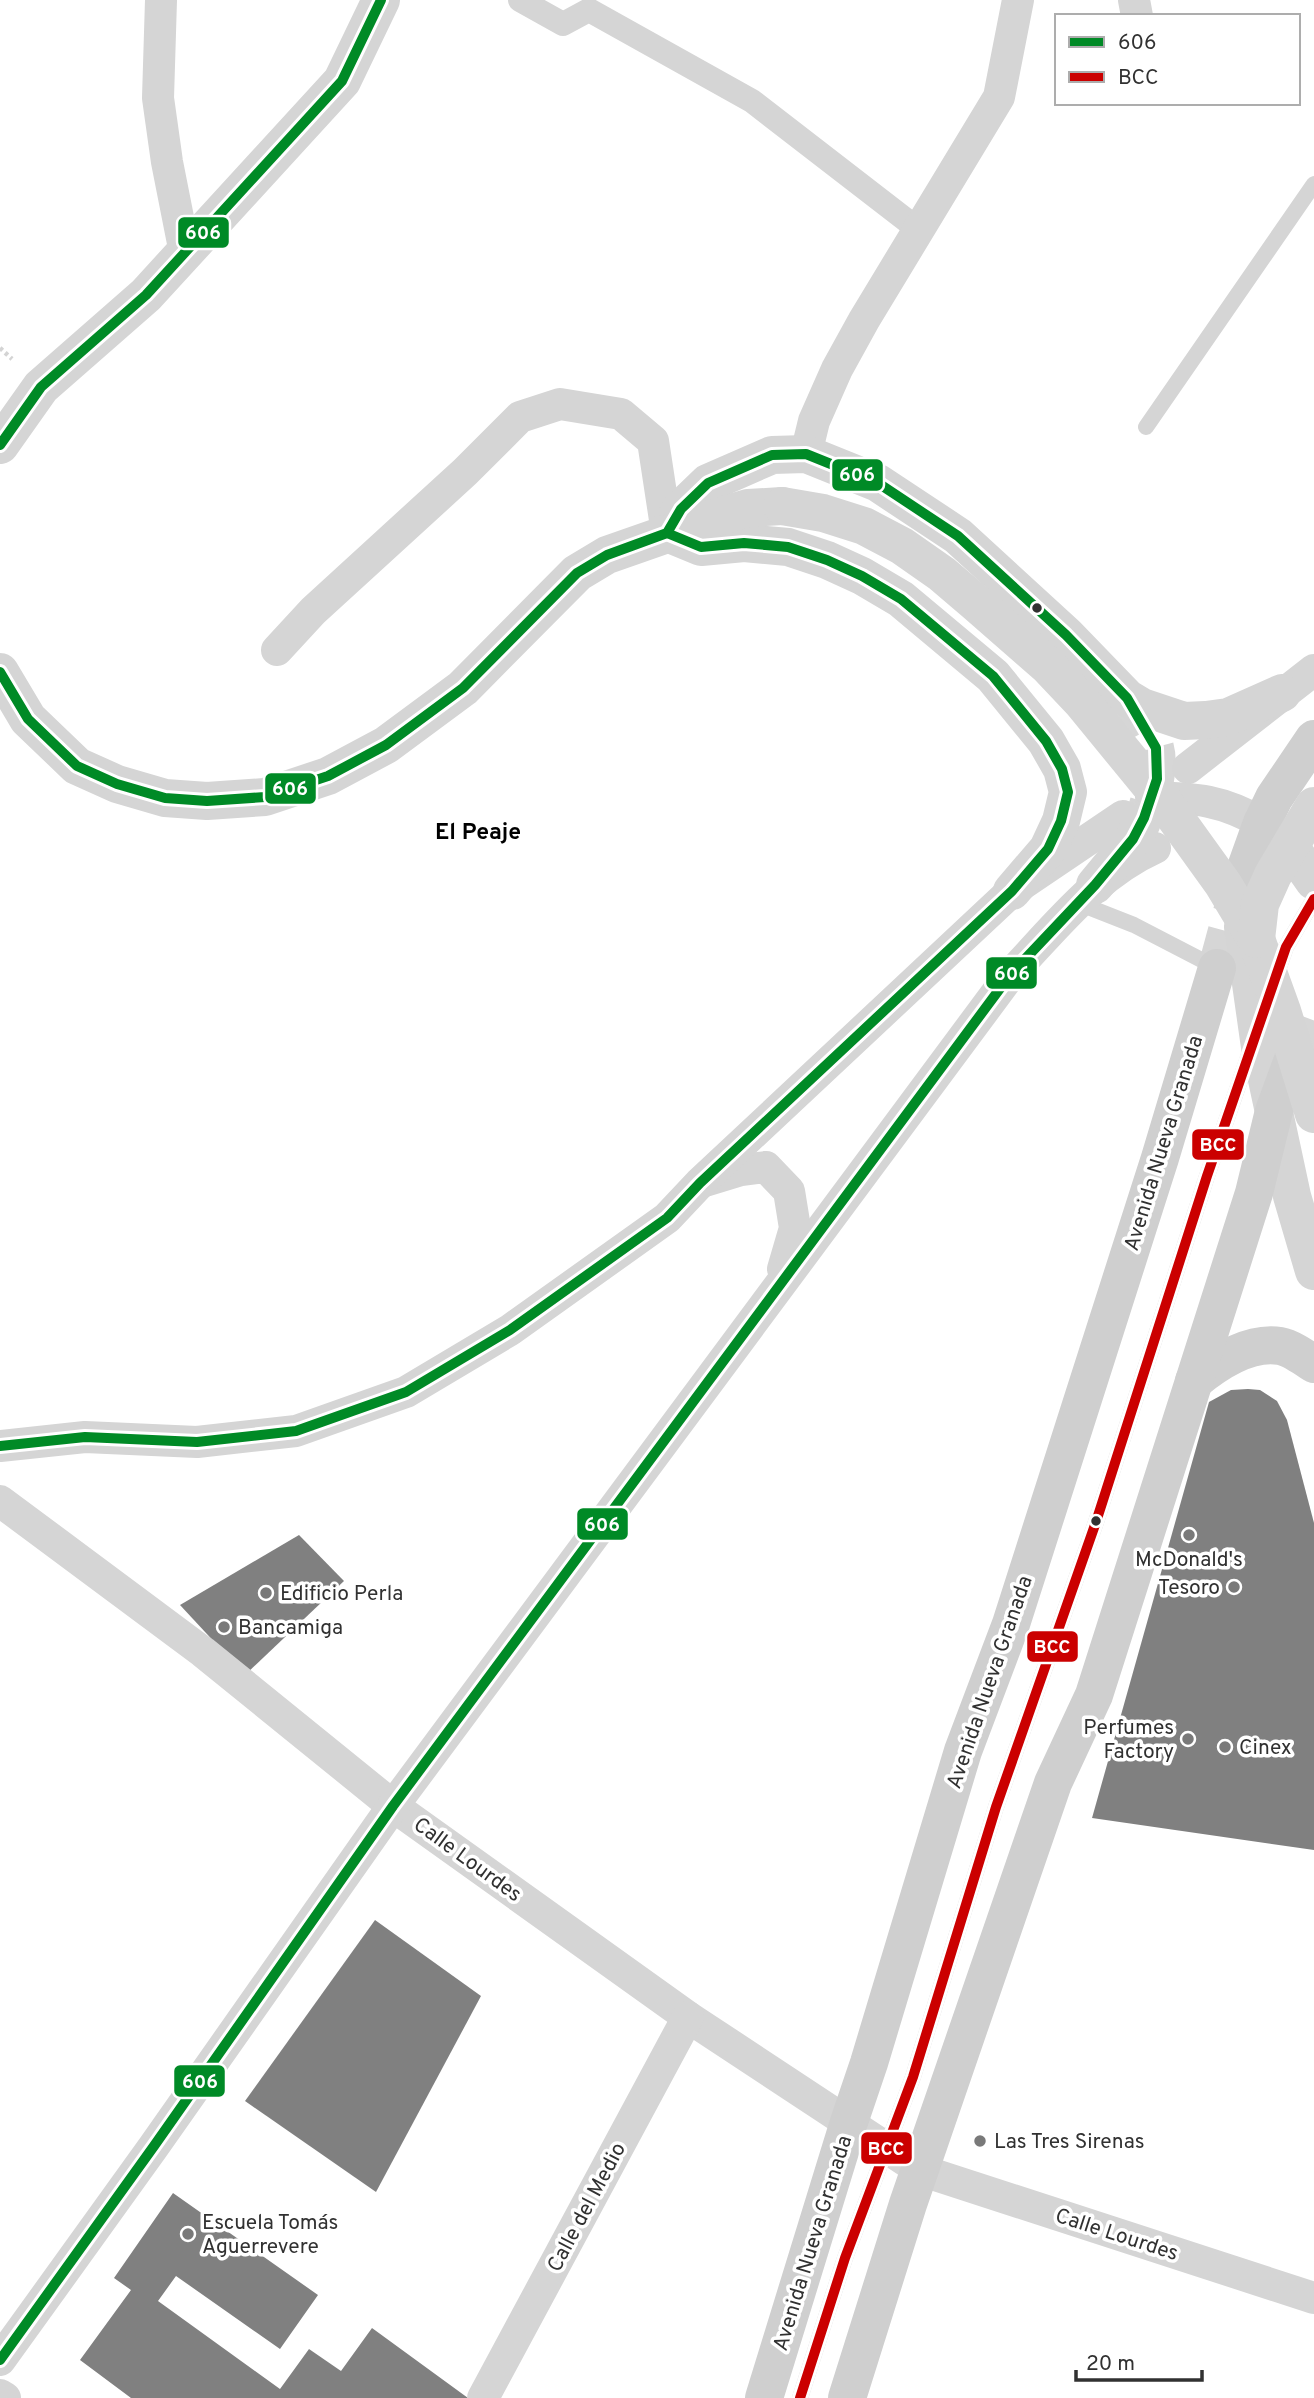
<svg xmlns="http://www.w3.org/2000/svg" width="1314" height="2398" font-family="Overpass,sans-serif">
  <style>
    .building { fill: #808080 }
    .lines { fill: none; stroke-linecap: round; stroke-linejoin: round }
    .tertiary-tunnel { stroke: #d6d6d6; stroke-width: 38; stroke-dasharray: 38 19; stroke-linecap: butt }
    .secondary-tunnel { stroke: #d6d6d6; stroke-width: 38; stroke-dasharray: 38 19; stroke-linecap: butt }
    .path { stroke: #d4d4d4; stroke-width: 4.5; stroke-dasharray: 3.5 3.5; stroke-linecap: butt }
    .service { stroke: #d5d5d5; stroke-width: 16 }
    .pedestrian { stroke: #d5d5d5; stroke-width: 24 }
    .minor { stroke: #d5d5d5; stroke-width: 32 }
    .tertiary { stroke: #d5d5d5; stroke-width: 38 }
    .secondary { stroke: #cfcfcf; stroke-width: 38 }
    .tertiary-bridge { stroke: #d5d5d5; stroke-width: 38 }
    .bus-1-casing { stroke: #fff; stroke-width: 16 }
    .bus-2-casing { stroke: #fff; stroke-width: 16 }
    .bus-1 { stroke: #008a26; stroke-width: 10 }
    .bus-2 { stroke: #cb0000; stroke-width: 10 }
    .bus-dot { fill: #313131; stroke: #fff; stroke-width: 2.5 }
    .poi-dot { fill: #797979; stroke: #fff; stroke-width: 2.5 }
    .labels { text-anchor: middle; stroke-width: 7; stroke-linejoin: round; paint-order: stroke }
    .street-label { font-size: 21px; fill: #313131; stroke: #fff }
    .poi-label { font-size: 21px; fill: #313131; stroke: #fff; text-anchor: start }
    .neighbourhood-label { font-size: 23px; font-weight: bold; fill: #000; stroke: #fff }
    .line-badge { stroke: #fff; stroke-width: 2.5 }
    .badge-label { font-size: 19px; text-anchor: middle; font-weight: bold; fill: #fff }
  </style>
  <rect width="100%" height="100%" fill="#fff"/>
  <g class="building">
    <path d="M1248 1389 1260 1390 1277 1401 1287 1420 1314 1523V1850L1092 1818 1209 1402 1231 1390Z"/>
    <path d="M299 1535 344 1581 245 1675 180 1605Z"/>
    <path d="M375 1920 481 1996 376 2192 245 2101Z"/>
    <path d="M173 2193 318 2295 280 2349 176 2276 158 2301 280 2389 309 2349 341 2371 372 2328 468 2398H131L80 2360 131 2290 114 2278Z"/>
  </g>
  <g class="lines">
    <path class="tertiary-tunnel" d="M1127 698C1162 749 1164 756 1145 815"/>
    <g class="secondary-tunnel">
      <path d="M1217 968 1238 890"/>
      <path d="M1295 1054 1314 1005"/>
    </g>
    <path class="path" d="M0 348 12 359"/>
    <g class="service">
      <path d="M1146 427 1314 184"/>
      <path d="M1078 903 1134 925 1217 968"/>
      <path d="M1276 976 1286 947 1314 899"/>
      <path d="M800 2398 845 2258 913 2077 996 1807 1096 1522 1207 1176 1252 1046"/>
    </g>
    <path class="pedestrian" d="M520 0 563 24 589 10 752 101 919 230"/>
    <g class="minor">
      <path d="M161 0 158 98 167 162 185 253"/>
      <path d="M1134 0 1137 16"/>
      <path d="M806 454 814 421 837 369 864 320 999 97 1018 0"/>
      <path d="M277 650 313 611 465 472 520 417 560 404 621 414 653 441 667 533"/>
      <path d="M1188 768 1314 670"/>
      <path d="M1151 797C1196 798 1222 800 1262 823"/>
      <path d="M705 1181 741 1170 766 1167 789 1191 795 1228 783 1269"/>
      <path d="M0 1446 85 1437 197 1442 296 1431 406 1392 510 1330 667 1218 700 1183 1012 891 1123 816"/>
      <path d="M0 1501 203 1652 393 1806 688 2017 920 2170 1314 2298"/>
      <path d="M0 2360 154 2146 393 1806 1010 975C1055 928 1095 875 1155 848"/>
      <path d="M0 2395 5 2398"/>
      <path d="M483 2398 688 2017"/>
    </g>
    <g class="tertiary">
      <path d="M0 445 41 387 146 295 342 81 381 0"/>
      <path d="M667 533 681 509 708 483 772 455 806 454 878 483 958 536 1066 635 1127 698 1142 707 1184 721 1206 720 1228 717 1282 693"/>
      <path d="M667 533 701 547 744 543 788 547 827 560 862 576 901 599 993 676 1046 741 1062 769 1068 792 1061 821 1048 849 1012 891"/>
      <path d="M0 672 28 719 77 766 117 784 165 798 207 801 265 797 328 776 386 745 463 688 577 573 607 555 707 520 748 508 782 506"/>
      <path d="M1264 825 1293 851 1314 881"/>
      <path d="M1095 885 1133 839 1142 822"/>
      <path d="M1243 927 1260 1047 1292 1196 1314 1271"/>
    </g>
    <g class="secondary">
      <path d="M1238 890 1262 823 1274 798 1314 739"/>
      <path d="M1194 1381C1216 1363 1249 1341 1280 1346 1291 1348 1305 1358 1314 1364"/>
      <path d="M764 2398 849 2122 869 2063 963 1751 1011 1624 1160 1158 1217 968"/>
      <path d="M847 2398 908 2204 1053 1783 1094 1695 1254 1193 1274 1111 1295 1054"/>
    </g>
    <g class="tertiary-bridge">
      <path d="M782 506 823 513 864 526 902 546 942 574 976 603 1048 666 1082 702 1164 802 1223 884 1256 939 1282 1011 1314 1114"/>
      <path d="M1256 939 1260 904 1273 875 1314 806"/>
    </g>
    <g class="bus-1-casing">
      <g id="bus-1">
        <path d="M0 445 41 387 146 295 342 81 381 0"/>
        <path d="M0 672 28 719 77 766 117 784 165 798 207 801 265 797 328 776 386 745 463 688 577 573 607 555 667 533 681 509 708 483 772 455 806 454 878 483 958 536 1066 635 1127 698 1156 748 1157 779 1144 818 1133 839 1095 885 1010 975 393 1806 154 2146 0 2360"/>
        <path d="M0 1446 85 1437 197 1442 296 1431 406 1392 510 1330 667 1218 700 1183 1012 891 1048 849 1061 821 1068 792 1062 769 1046 741 993 676 901 599 862 576 827 560 788 547 744 543 701 547 667 533"/>
      </g>
    </g>
    <g class="bus-2-casing">
      <path id="bus-2" d="M800 2398 845 2258 913 2077 996 1807 1096 1522 1207 1176 1286 947 1314 899"/>
    </g>
    <use href="#bus-1" class="bus-1"/>
    <use href="#bus-2" class="bus-2"/>
  </g>
  <g class="bus-dot">
    <circle cx="1037" cy="608" r="6"/>
    <circle cx="1096" cy="1521" r="6"/>
  </g>
  <g class="poi-dot">
    <circle cx="1189" cy="1535" r="7"/>
    <circle cx="1234" cy="1587" r="7"/>
    <circle cx="266" cy="1593" r="7"/>
    <circle cx="224" cy="1627" r="7"/>
    <circle cx="1188" cy="1739" r="7"/>
    <circle cx="1225" cy="1747" r="7"/>
    <circle cx="980" cy="2141" r="7"/>
    <circle cx="188" cy="2234" r="7"/>
  </g>
  <g class="labels">
    <g class="street-label">
      <text transform="translate(1163 1143) rotate(-73)" y="7">Avenida Nueva Granada</text>
      <text transform="translate(989 1682) rotate(-71)" y="7">Avenida Nueva Granada</text>
      <text transform="translate(468 1859) rotate(36)" y="7">Calle Lourdes</text>
      <text transform="translate(586 2207) rotate(-62)" y="7">Calle del Medio</text>
      <text transform="translate(1117 2234) rotate(18)" y="7">Calle Lourdes</text>
      <text transform="translate(812 2243) rotate(-73)" y="7">Avenida Nueva Granada</text>
    </g>
    <g class="poi-label">
      <text x="1189" y="1566" text-anchor="middle">McDonald's</text>
      <text x="1220" y="1594" text-anchor="end">Tesoro</text>
      <text x="280" y="1600">Edificio Perla</text>
      <text x="238" y="1634">Bancamiga</text>
      <text x="1174" y="1734" text-anchor="end">Perfumes<tspan x="1174" dy="24">Factory</tspan></text>
      <text x="1239" y="1754">Cinex</text>
      <text x="994" y="2148">Las Tres Sirenas</text>
      <text x="202" y="2229">Escuela Tomás<tspan x="202" dy="24">Aguerrevere</tspan></text>
    </g>
    <g class="neighbourhood-label">
      <text x="478" y="839">El Peaje</text>
    </g>
  </g>
  <g class="line-badge">
    <rect x="177" y="216" width="53" height="33" rx="7" fill="#008a26"/>
    <rect x="831" y="458" width="53" height="34" rx="7" fill="#008a26"/>
    <rect x="264" y="772" width="53" height="33" rx="7" fill="#008a26"/>
    <rect x="985" y="956" width="53" height="34" rx="7" fill="#008a26"/>
    <rect x="1191" y="1128" width="54" height="33" rx="7" fill="#cb0000"/>
    <rect x="576" y="1507" width="53" height="34" rx="7" fill="#008a26"/>
    <rect x="1026" y="1630" width="53" height="33" rx="7" fill="#cb0000"/>
    <rect x="173" y="2064" width="53" height="34" rx="7" fill="#008a26"/>
    <rect x="860" y="2131" width="53" height="34" rx="7" fill="#cb0000"/>
  </g>
  <g class="badge-label">
    <text x="203" y="239">606</text>
    <text x="857" y="481">606</text>
    <text x="290" y="795">606</text>
    <text x="1012" y="980">606</text>
    <text x="1218" y="1151">BCC</text>
    <text x="602" y="1531">606</text>
    <text x="1052" y="1653">BCC</text>
    <text x="200" y="2088">606</text>
    <text x="886" y="2155">BCC</text>
  </g>
  <rect x="1055" y="14" width="245" height="91" fill="#ffffff" stroke="#adadad" stroke-width="2"/>
  <rect x="1069" y="37" width="35" height="10" fill="#008a26" stroke="#adadad" stroke-width="2"/>
  <text x="1118" y="49" font-size="21" fill="#313131">606</text>
  <rect x="1069" y="72" width="35" height="10" fill="#cb0000" stroke="#adadad" stroke-width="2"/>
  <text x="1118" y="84" font-size="21" fill="#313131">BCC</text>
  <path d="M1076 2370v10h126v-10" fill="none" stroke="#313131" stroke-width="3.5"/>
  <text x="1086" y="2370" font-size="21" fill="#313131" stroke="#ffffff" stroke-width="5" paint-order="stroke">20 m</text>
</svg>
